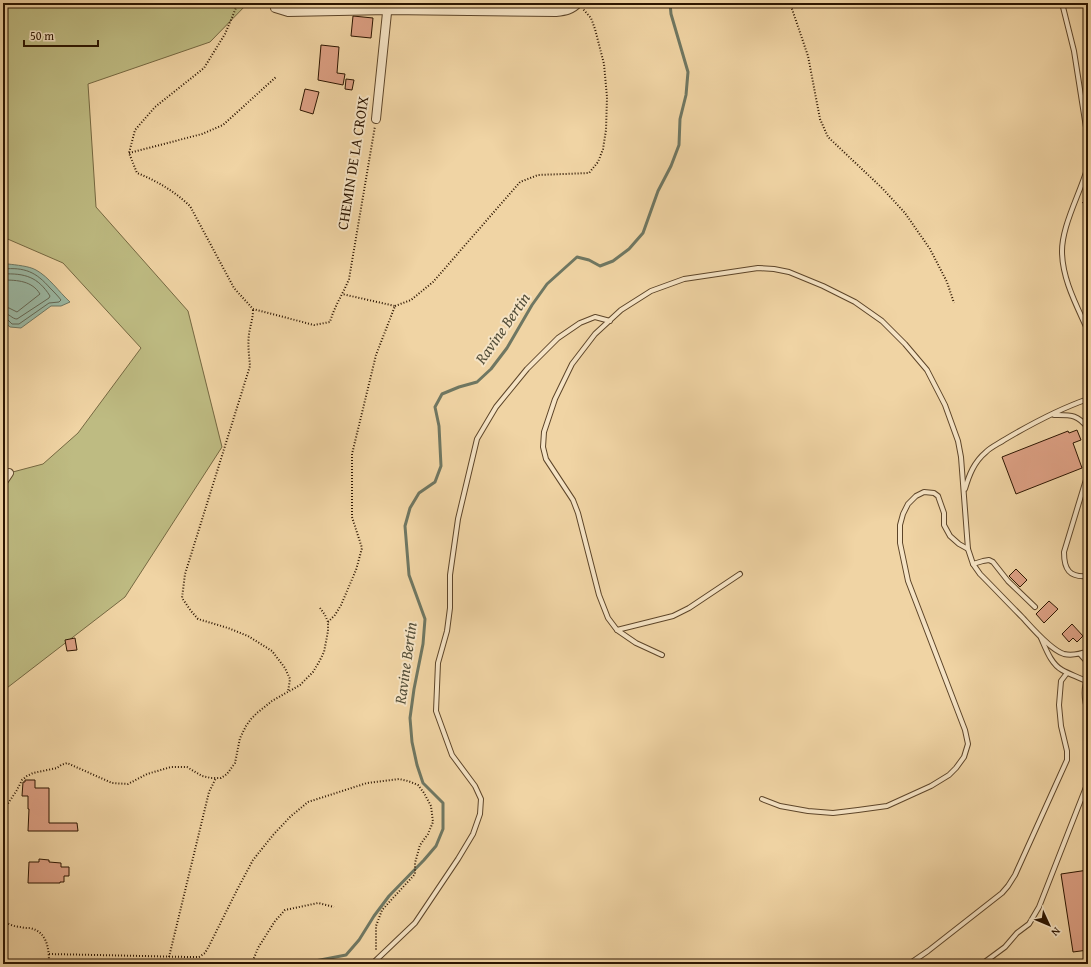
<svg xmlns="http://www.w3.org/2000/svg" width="1091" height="967" font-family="'Gentium Book Plus',serif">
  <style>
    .green { fill: #bebb82; stroke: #756841 }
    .water { fill: #9bb8a3; stroke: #6f7762 }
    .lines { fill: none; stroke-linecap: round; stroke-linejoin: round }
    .shore { stroke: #646652; stroke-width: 1 }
    .stream { stroke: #6f7762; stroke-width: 3 }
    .building { fill: #dda084; stroke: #2c1500 }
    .lane-casing { stroke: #5d4529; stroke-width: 6 }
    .street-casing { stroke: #5d4529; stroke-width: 10 }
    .path { stroke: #2c1500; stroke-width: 2; stroke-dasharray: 1 2; stroke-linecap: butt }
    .lane { stroke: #f5e3c4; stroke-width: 4 }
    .street { stroke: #f5e3c4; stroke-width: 8 }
    .labels { text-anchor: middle; stroke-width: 4; stroke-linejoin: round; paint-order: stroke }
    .street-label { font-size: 15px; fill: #2c1500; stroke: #f5e3c4 }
    .water-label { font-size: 16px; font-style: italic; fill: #534e39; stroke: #f5e3c4 }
  </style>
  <rect width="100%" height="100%" fill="#f0d4a4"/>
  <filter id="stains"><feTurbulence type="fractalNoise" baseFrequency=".005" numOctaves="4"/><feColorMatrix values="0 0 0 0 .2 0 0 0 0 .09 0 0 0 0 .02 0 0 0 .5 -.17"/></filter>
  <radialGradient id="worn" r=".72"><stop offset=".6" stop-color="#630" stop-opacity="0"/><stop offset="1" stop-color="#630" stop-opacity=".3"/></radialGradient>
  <path class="green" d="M3 3H248L210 42 88 84 96 207 188 311 222 447 125 597 3 691V473L5 471 9 473 43 464 78 433 141 348 63 263 3 237Z"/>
  <path class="water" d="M8 264C16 265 29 266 36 270 49 277 59 292 70 302L61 306H51L21 328 10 327 3 321V265Z"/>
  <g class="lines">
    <g class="shore">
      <path d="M3 269C25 267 36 272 50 288 54 292 58 296 61 300L59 302 49 303 19 324H12L6 318H3"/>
      <path d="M3 274C25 273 38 277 50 296L49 298 17 319C12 319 9 313 3 313"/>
      <path d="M3 280C18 280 32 281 40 294L17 312 9 308 3 307"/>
    </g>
    <path class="stream" d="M309 964 315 961 346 955 359 940 374 916 389 896 424 860 436 846 443 829V803L423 783 417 765 412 742 410 718 414 689 423 644 425 619 409 575 405 526 410 508 419 493 435 482 441 466 439 426 435 407 442 394 459 387 477 382 491 369 507 348 532 305 547 284 577 257 589 260 600 266 613 261 629 249 643 233 658 191 671 166 679 145 680 119 686 95 688 72 671 14 670 3"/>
  </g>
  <g class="building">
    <path d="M353 16 373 18 371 38 351 36Z"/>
    <path d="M321 45 339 47 337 73 345 74 343 85 318 80Z"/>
    <path d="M346 79 354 80 352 90 345 89Z"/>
    <path d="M305 89 319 92 313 114 300 110Z"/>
    <path d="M1077 430 1081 440 1073 443 1082 468 1016 494 1002 457 1068 431 1069 433Z"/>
    <path d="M1016 569 1027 580 1020 587 1009 576Z"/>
    <path d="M1049 601 1058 609 1044 623 1036 614Z"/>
    <path d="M1072 624 1083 636 1077 642 1073 638 1069 642 1062 634Z"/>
    <path d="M75 638 77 650 67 651 65 640Z"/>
    <path d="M25 780H35V788H49V823H77L78 831H28L29 809H28V796H22L23 782H25Z"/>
    <path d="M39 859 49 860V862L61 863V867H69V876H64V882H60V883H28L29 862H39Z"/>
    <path d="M1088 870V950L1073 952 1061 874Z"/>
  </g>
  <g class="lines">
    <g class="lane-casing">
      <g id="lane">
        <path d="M1062 3 1074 51 1088 140"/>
        <path d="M1088 166C1082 187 1072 206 1066 227 1064 234 1062 243 1062 251 1062 279 1077 306 1088 331"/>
        <path d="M1054 415C1071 415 1077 414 1088 428"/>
        <path d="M1088 473 1064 552C1064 569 1069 578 1088 576"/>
        <path d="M965 489C969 475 974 462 986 452 991 447 998 444 1004 440 1031 424 1059 409 1088 399"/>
        <path d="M973 564 983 561 989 560 993 562 1008 581 1035 607"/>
        <path d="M617 630 673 616 689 608 740 574"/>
        <path d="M1041 638C1046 649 1051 664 1062 670 1069 674 1078 677 1086 681"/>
        <path d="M1080 654 1088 663"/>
        <path d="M662 655 636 643 617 630 608 618 599 595 578 513 573 500 546 459 543 447 544 432 555 399 572 364 595 334 621 310 651 291 684 279 758 268 774 269 789 272 823 286 855 302 882 321 905 344 927 370 945 405 958 441 961 457 968 549 973 564 980 574C995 589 1009 604 1023 618 1033 629 1051 650 1064 654 1073 656 1080 654 1088 651"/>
        <path d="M1088 676C1083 688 1084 700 1088 712"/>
        <path d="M762 799 780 806 808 811 833 813 858 810 887 806 931 786 949 775 956 768 964 757 968 744 965 730 908 581 900 543V525L903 514 908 504 916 496 924 492 934 493 938 496 944 513V525L950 536 959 544 968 549"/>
        <path d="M372 964 415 923 458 859 473 834 480 814 481 799 475 786 452 755 436 711 438 663 447 631 450 608V575L458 519 477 439 496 407 527 369 558 338 580 323 595 317 610 321"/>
        <path d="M909 964 928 951 1002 893 1008 886 1015 875 1067 760V751L1061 726 1059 705 1061 681 1067 673"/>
        <path d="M982 964 1005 947 1017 933 1029 924 1039 907 1088 782"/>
      </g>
    </g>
    <g class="street-casing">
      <g id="street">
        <path d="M275 8 288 12 388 10 556 12C565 11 572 10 578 3"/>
        <path d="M376 119 388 3"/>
        <path d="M3 482 9 473"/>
      </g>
    </g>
    <g class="path">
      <path d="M238 3 225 34 204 68 155 107 135 130 129 153 137 173C157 181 174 191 190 206L234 288 253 309 314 325 330 322C334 307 343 294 349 279L375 126"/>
      <path d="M790 3 808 56 820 119 828 137 882 188 905 213 930 249 947 282 954 303"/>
      <path d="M129 153 202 134 223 125 276 77"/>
      <path d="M1083 202 1085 208 1088 228"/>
      <path d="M395 306 411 300 433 282 520 182 538 175 589 173 598 162 603 149 606 130 607 97 604 64 595 29 591 18 583 9"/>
      <path d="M253 310C253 317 251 323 250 329 247 341 249 354 250 366L185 574 182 598 191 611 198 619 228 628 248 636 272 651 285 668 290 679 288 692"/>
      <path d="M328 622 335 615 341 605 356 570 362 548 352 517V454L376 355 395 306 342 294"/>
      <path d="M3 811 17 790 22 780 27 776 33 773 57 768 61 765 67 763 112 783 128 784 147 774 171 767H187L202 776 211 778H221L227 774 235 763 240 738 246 726 251 719 257 713 272 701 300 685 313 672 319 662 324 652 328 631V622L325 615 320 608"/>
      <path d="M3 921C8 924 15 927 21 927 24 928 27 928 30 928 48 932 49 950 49 964"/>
      <path d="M49 954 189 957H199L205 953 209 946 237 890 253 860 273 835 290 817 308 802 367 783 399 779 408 781 418 785 424 793 431 806 433 822 428 834 420 845 415 863V874L382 910 376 926V950"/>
      <path d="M169 957 209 792 216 778"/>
      <path d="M252 964 254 958 258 948 275 921 285 910 318 903 334 907"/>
    </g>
    <use href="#lane" class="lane"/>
    <use href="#street" class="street"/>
  </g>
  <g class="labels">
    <g class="street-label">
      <text transform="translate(353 163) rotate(-81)" y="5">CHEMIN DE LA CROIX</text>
    </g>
    <g class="water-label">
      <text transform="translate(502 328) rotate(-55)" y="6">Ravine Bertin</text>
      <text transform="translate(405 663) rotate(-82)" y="6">Ravine Bertin</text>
    </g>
  </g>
  <rect width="1091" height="967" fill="none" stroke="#f0d4a4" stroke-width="16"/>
  <rect x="4" y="4" width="1083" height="959" fill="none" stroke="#2c1500" stroke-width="2"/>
  <rect x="8" y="8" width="1075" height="951" fill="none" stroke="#2c1500"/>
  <g transform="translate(1049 925) rotate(134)" stroke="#f5e3c4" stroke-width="3" paint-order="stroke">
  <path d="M0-3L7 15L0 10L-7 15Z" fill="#2c1500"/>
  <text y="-6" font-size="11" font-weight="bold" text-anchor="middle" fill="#2c1500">N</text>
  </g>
  <path d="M24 40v6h74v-6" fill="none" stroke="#2c1500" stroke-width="2"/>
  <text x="30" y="40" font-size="12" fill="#2c1500" stroke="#f5e3c4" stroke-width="3" paint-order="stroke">50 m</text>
  <rect width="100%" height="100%" filter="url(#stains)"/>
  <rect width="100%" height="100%" fill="url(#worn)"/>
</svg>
